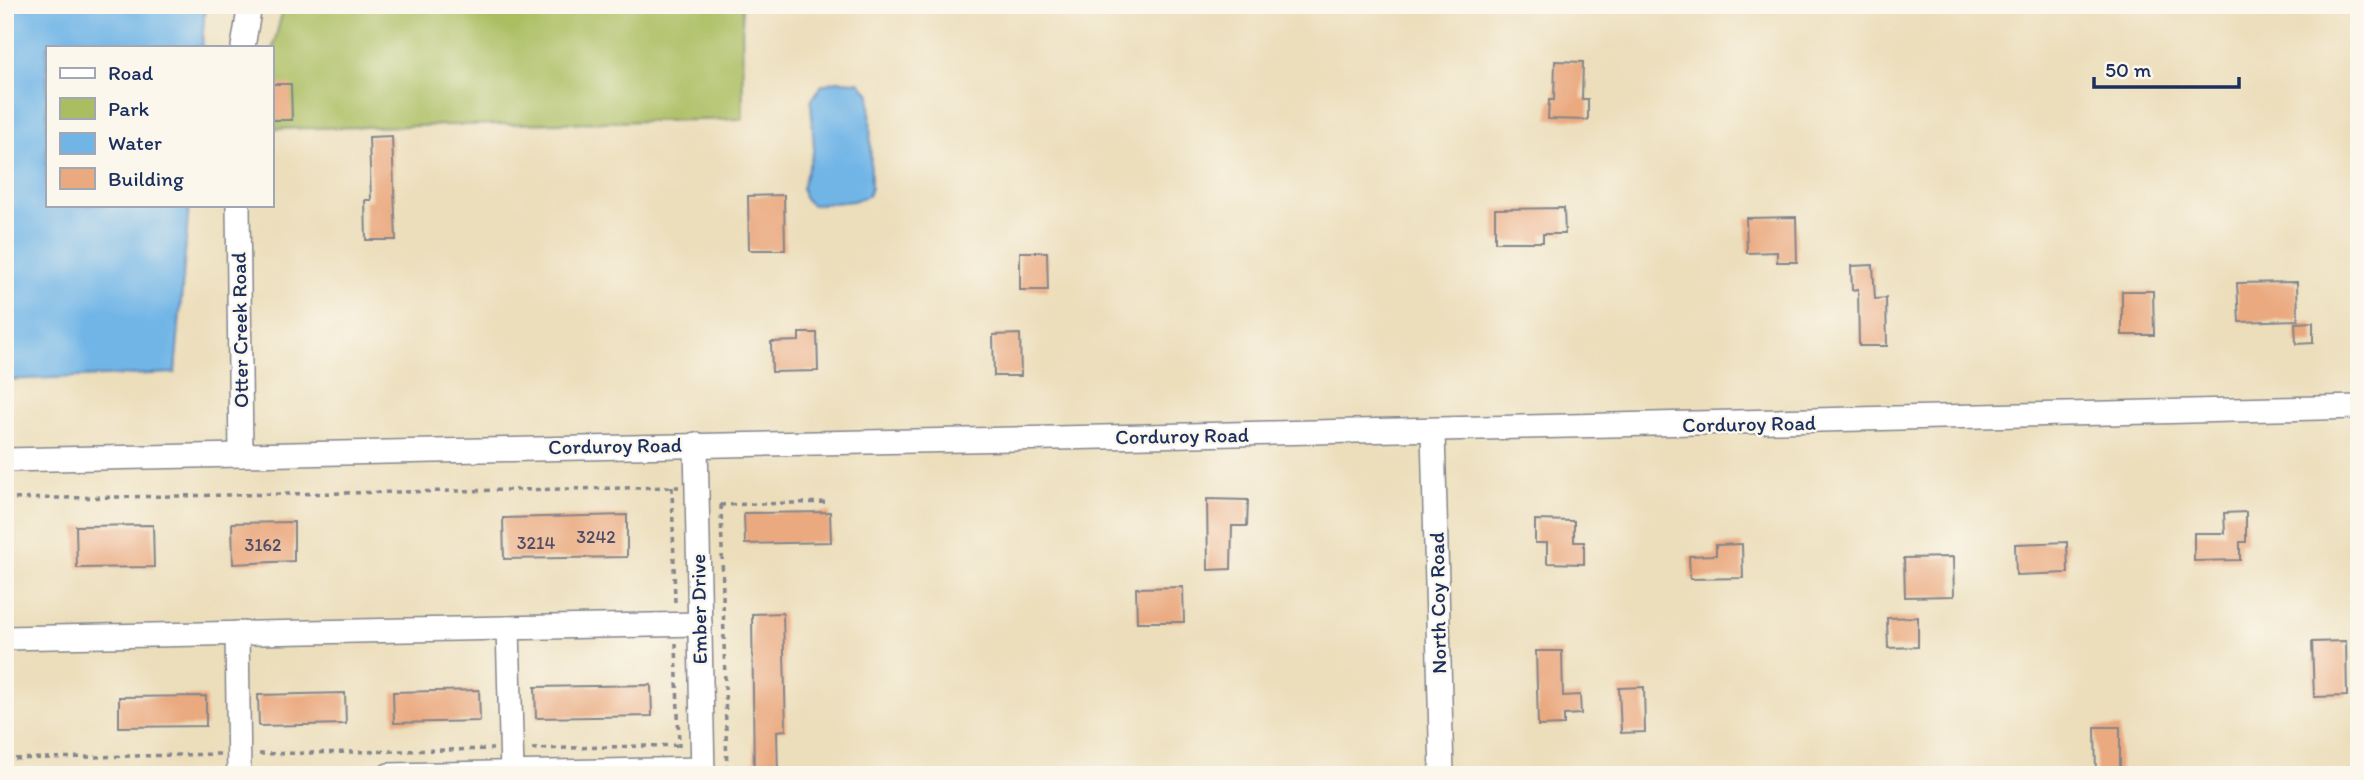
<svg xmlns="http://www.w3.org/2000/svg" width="2364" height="780" font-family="Itim,sans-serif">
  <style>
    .green { fill: #aabd60; stroke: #62765f; stroke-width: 2 }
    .water { fill: #71b5e7; stroke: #4672a2; stroke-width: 2 }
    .building { fill: #eaa97f }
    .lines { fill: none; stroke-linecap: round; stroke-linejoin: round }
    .minor-casing { stroke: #84868c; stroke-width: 26 }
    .path { stroke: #84868c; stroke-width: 3.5; stroke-dasharray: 5 5; stroke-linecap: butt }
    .minor { stroke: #fff; stroke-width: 23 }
    .labels { text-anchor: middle; stroke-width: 5; stroke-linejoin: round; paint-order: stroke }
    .number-label { font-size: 18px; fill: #4f4e66 }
    .street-label { font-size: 21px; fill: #1b2f5e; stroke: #fbf7ec }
  </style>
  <rect width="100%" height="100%" fill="#fbf7ec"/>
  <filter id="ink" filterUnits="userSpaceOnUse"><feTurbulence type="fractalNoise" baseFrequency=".0143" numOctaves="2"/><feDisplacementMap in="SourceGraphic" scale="14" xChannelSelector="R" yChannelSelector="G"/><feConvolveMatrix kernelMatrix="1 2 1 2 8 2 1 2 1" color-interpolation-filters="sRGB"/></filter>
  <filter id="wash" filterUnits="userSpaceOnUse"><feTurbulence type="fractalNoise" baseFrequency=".00686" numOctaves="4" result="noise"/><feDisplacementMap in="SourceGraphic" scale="28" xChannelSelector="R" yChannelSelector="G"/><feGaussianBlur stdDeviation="1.57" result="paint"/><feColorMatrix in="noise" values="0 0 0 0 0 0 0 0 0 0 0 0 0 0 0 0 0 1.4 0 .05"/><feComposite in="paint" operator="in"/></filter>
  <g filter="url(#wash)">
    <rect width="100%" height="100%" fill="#ecdebb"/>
    <path class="green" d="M284 5H742L743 119 271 129V56Z"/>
    <g class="water">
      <path d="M5 5H205L202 47H47V205H189L175 373 5 380Z"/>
      <path d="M837 81 859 82 870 94 871 188 868 196 853 201 812 205 804 198 802 188 814 149 811 101 822 85Z"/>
    </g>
    <g id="blocks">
      <g class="building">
        <path d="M1555 61 1583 62 1582 99H1588V120L1548 119 1549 100H1554Z"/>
        <path d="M271 84H291L292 120H271Z"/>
        <path d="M392 136 396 240H366L365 200H371L369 137Z"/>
        <path d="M784 195 785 250H749L748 196Z"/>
        <path d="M1564 208 1565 234H1543V242H1495V209Z"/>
        <path d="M1796 217 1797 262H1777V252L1747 253 1746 218Z"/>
        <path d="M1020 252H1047L1048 290H1020Z"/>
        <path d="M1873 265 1875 299 1886 298 1887 346H1859L1858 289 1852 290 1851 266Z"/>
        <path d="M2297 282 2298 320 2239 322 2237 283Z"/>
        <path d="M2122 291H2153L2154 335H2122Z"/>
        <path d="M2313 322V343L2296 344 2295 323Z"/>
        <path d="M799 333H817L818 371 772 372 771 342 799 341Z"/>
        <path d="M1020 334 1021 376H994L993 335Z"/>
        <path d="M1207 499 1248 500 1247 526H1232L1231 569 1208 570Z"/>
        <path d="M830 512 831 542 745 544 744 513Z"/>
        <path d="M2246 512V542H2240V560L2194 561V533H2225L2224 513Z"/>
        <path d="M627 515V557L504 559 503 518Z"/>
        <path d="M1535 520 1574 521V542H1584V564L1547 563V543H1535Z"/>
        <path d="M294 522V561L233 564 232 523Z"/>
        <path d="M153 525 154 567 77 568 76 526Z"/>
        <path d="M2067 542 2068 573 2016 575 2015 544Z"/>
        <path d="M1742 544 1743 578 1690 579 1689 556 1716 555V545Z"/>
        <path d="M1953 557 1954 596 1905 597 1904 558Z"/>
        <path d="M1183 587 1184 622H1137L1136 588Z"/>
        <path d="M783 613 786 730 777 731 778 775H754L752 614Z"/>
        <path d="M1918 617V647L1888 648 1887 618Z"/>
        <path d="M2346 641 2347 696 2314 697 2312 642Z"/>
        <path d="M1536 651H1562L1563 696 1580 695 1581 714 1564 715V725L1538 726Z"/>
        <path d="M651 685 652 716 536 718 535 687Z"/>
        <path d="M1644 687 1645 732 1621 733 1619 688Z"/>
        <path d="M479 690 480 721 394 723 393 692Z"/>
        <path d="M345 693 346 724 259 726 258 695Z"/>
        <path d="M206 696V726L119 727V697Z"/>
        <path d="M2095 727H2120V773L2096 774Z"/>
      </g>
    </g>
  </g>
  <g filter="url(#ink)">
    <use href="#blocks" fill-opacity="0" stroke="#84868c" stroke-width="2"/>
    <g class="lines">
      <g class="minor-casing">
        <g id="minor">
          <path d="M243 47 250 5"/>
          <path d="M238 205 241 455"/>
          <path d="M1433 432 1442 775"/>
          <path d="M696 444 703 775"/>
          <path d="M5 460C790 443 1574 429 2359 407"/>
          <path d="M508 628 512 772"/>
          <path d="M237 633 239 775"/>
          <path d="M5 638 700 624"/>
          <path d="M389 775 703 769"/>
        </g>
      </g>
      <g class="path">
        <path d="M672 487 675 604"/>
        <path d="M5 499 679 487"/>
        <path d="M720 505 830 502"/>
        <path d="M721 505 727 775"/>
        <path d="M676 643 679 747"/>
        <path d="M532 749 682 745"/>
        <path d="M259 754 493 749"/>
        <path d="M5 759 220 754"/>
      </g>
      <use href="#minor" class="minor"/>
    </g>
  </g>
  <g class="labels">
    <g class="number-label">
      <text x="596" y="543">3242</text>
      <text x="536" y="549">3214</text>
      <text x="263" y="551">3162</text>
    </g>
    <g class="street-label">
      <text transform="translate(240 330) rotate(-91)" y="7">Otter Creek Road</text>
      <text transform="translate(1749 424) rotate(-1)" y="7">Corduroy Road</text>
      <text transform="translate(1182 436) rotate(-1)" y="7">Corduroy Road</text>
      <text transform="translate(615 446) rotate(-1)" y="7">Corduroy Road</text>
      <text transform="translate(1438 603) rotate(-91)" y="7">North Coy Road</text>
      <text transform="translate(699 609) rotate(-91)" y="7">Ember Drive</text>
    </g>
  </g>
  <rect width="2364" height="780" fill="none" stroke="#fbf7ec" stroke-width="28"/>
  <rect x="46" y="46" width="228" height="161" fill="#fbf7ec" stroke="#a1a7b3" stroke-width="2"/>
  <rect x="60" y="68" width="35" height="10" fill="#ffffff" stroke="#a1a7b3" stroke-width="2"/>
  <text x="108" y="80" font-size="21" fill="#1b2f5e">Road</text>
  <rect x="60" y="98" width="35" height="21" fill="#aabd60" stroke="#a1a7b3" stroke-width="2"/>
  <text x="108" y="116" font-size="21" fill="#1b2f5e">Park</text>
  <rect x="60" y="133" width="35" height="21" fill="#71b5e7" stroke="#a1a7b3" stroke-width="2"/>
  <text x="108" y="150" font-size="21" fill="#1b2f5e">Water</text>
  <rect x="60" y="168" width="35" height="21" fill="#eaa97f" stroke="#a1a7b3" stroke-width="2"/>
  <text x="108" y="186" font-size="21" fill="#1b2f5e">Building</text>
  <path d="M2094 77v10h145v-10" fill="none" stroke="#1b2f5e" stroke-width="3.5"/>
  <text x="2105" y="77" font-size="21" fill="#1b2f5e" stroke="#fbf7ec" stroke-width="5" paint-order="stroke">50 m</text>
</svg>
